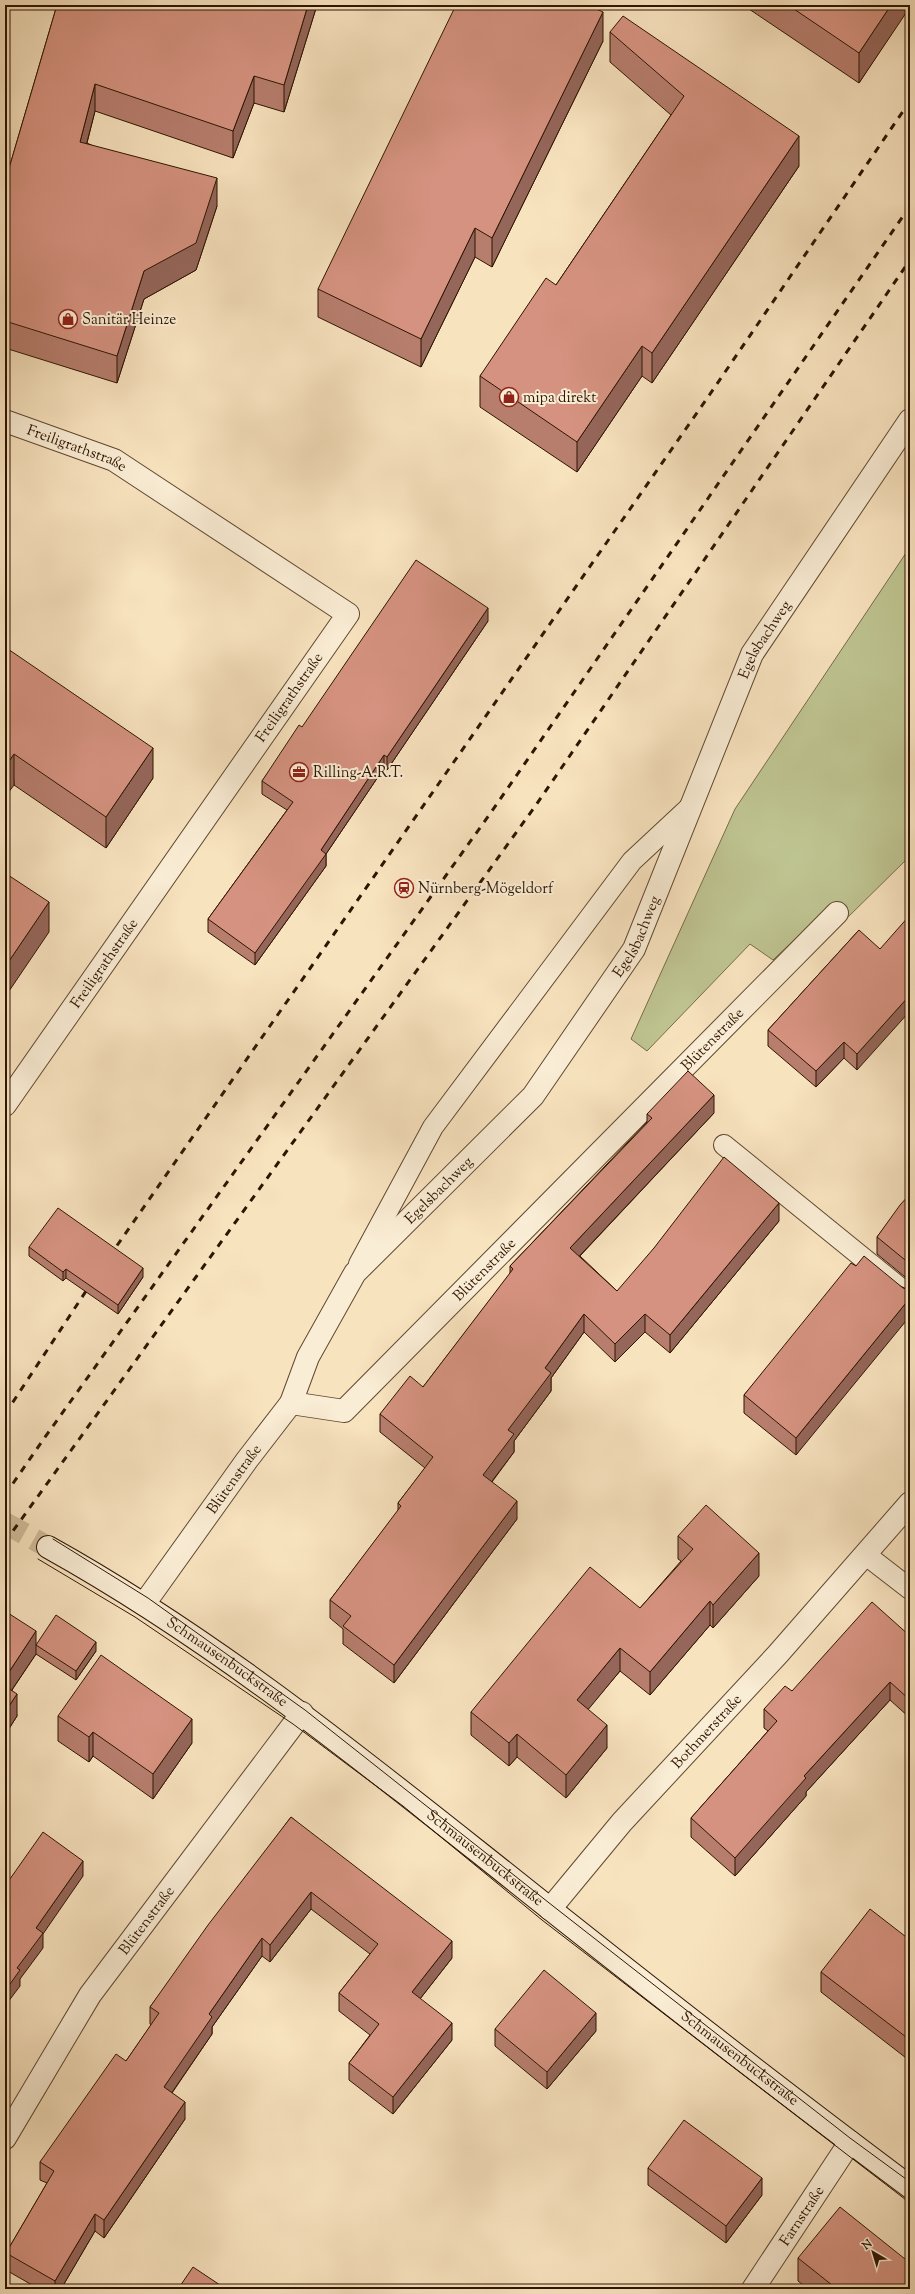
<svg xmlns="http://www.w3.org/2000/svg" width="915" height="2294" font-family="'Sorts Mill Goudy',serif">
  <style>
    .green { fill: #bec491; stroke: #766c48 }
    .lines { fill: none; stroke-linecap: round; stroke-linejoin: round }
    .secondary-tunnel { stroke: #d0ba99; stroke-width: 22; stroke-dasharray: 22 11; stroke-linecap: butt }
    .lane-casing { stroke: #604830; stroke-width: 22 }
    .street-casing { stroke: #604830; stroke-width: 24 }
    .secondary-casing { stroke: #2e1500; stroke-width: 24 }
    .lane { stroke: #faedd5; stroke-width: 20 }
    .street { stroke: #faedd5; stroke-width: 22 }
    .secondary { stroke: #faedd5; stroke-width: 22 }
    .tram { stroke: #2e1500; stroke-width: 1 }
    .rail { stroke: #2e1500; stroke-width: 3; stroke-dasharray: 7 7; stroke-linecap: butt }
    .wall { fill: #b77e6e; stroke: #2e1500 }
    .shaded-wall { fill: #95665a; stroke: #2e1500 }
    .building { fill: #d59280; stroke: #2e1500 }
    .labels { text-anchor: middle; stroke-width: 4; stroke-linejoin: round; paint-order: stroke }
    .poi-label { font-size: 15px; fill: #2e1500; stroke: #faedd5; text-anchor: start }
    .street-label { font-size: 15px; fill: #2e1500; stroke: #faedd5 }
  </style>
  <rect width="100%" height="100%" fill="#f8e3bf"/>
  <filter id="stains"><feTurbulence type="fractalNoise" baseFrequency=".005" numOctaves="4"/><feColorMatrix values="0 0 0 0 .2 0 0 0 0 .09 0 0 0 0 .02 0 0 0 .5 -.17"/></filter>
  <radialGradient id="worn" r=".72"><stop offset=".6" stop-color="#630" stop-opacity="0"/><stop offset="1" stop-color="#630" stop-opacity=".3"/></radialGradient>
  <path class="green" d="M910 547V856L844 921 830 906 773 960 750 944 647 1051 631 1039 735 809Z"/>
  <g class="lines">
    <path class="secondary-tunnel" d="M5 1523 48 1547"/>
    <g class="lane-casing">
      <g id="lane">
        <path d="M724 1145 910 1296"/>
        <path d="M359 1264 433 1127 632 861 691 806"/>
        <path d="M866 1555 910 1589"/>
      </g>
    </g>
    <g class="street-casing">
      <g id="street">
        <path id="s1" d="M5 421 114 460 348 614 5 1105"/>
        <path id="s2" d="M291 1403 308 1357 355 1273 533 1096 634 949 752 654 910 420"/>
        <path id="s3" d="M144 1604 247 1460 291 1403 344 1411 837 913"/>
        <path id="s4" d="M550 1909 622 1822 778 1654 910 1503"/>
        <path id="s5" d="M5 2138 90 1995 302 1713"/>
        <path id="s6" d="M753 2289 850 2142"/>
      </g>
    </g>
    <g class="secondary-casing">
      <g id="secondary">
        <path id="s7" d="M48 1547C210 1637 355 1754 500 1869 635 1977 771 2083 910 2187"/>
      </g>
    </g>
    <use href="#lane" class="lane"/>
    <use href="#street" class="street"/>
    <use href="#secondary" class="secondary"/>
    <g class="tram">
      <path d="M53 1539 148 1598 305 1710 553 1906 850 2138 910 2182"/>
      <path d="M38 1559 135 1617 293 1724 403 1806 542 1920 910 2203"/>
    </g>
    <g class="rail">
      <path d="M109 1257 708 397 910 101"/>
      <path d="M5 1414 92 1282"/>
      <path d="M5 1495 43 1440 492 811 910 206"/>
      <path d="M5 1542 536 805 910 260"/>
    </g>
  </g>
  <g class="wall">
    <path d="M57 5H317L284 112 254 103 233 158 95 111 87 143 217 206 196 270 144 299 117 383 5 348V182Z"/>
    <path d="M743 5H910L859 83Z"/>
    <path d="M610 32 799 166 652 383 642 376 577 472 480 407V376L556 285 671 115 610 62Z"/>
    <path d="M603 41 492 267 475 257 421 367 318 317V289Z"/>
    <path d="M488 621 387 770 384 768 326 854V866L255 965 208 932V919L287 810 262 794V781L302 727Z"/>
    <path d="M5 647 153 778 106 848 14 785Z"/>
    <path d="M859 930 857 1070 844 1058 816 1087 768 1046V1030Z"/>
    <path d="M714 1113 580 1256 617 1291 779 1221 670 1353 645 1332 615 1362 584 1332 551 1378V1391L514 1441V1452L492 1482 517 1519 394 1683 343 1644V1629L330 1618V1600L398 1511V1503L425 1468 380 1432V1414L423 1387 510 1274V1266L647 1122V1114Z"/>
    <path d="M910 1194V1281L877 1254V1237Z"/>
    <path d="M29 1247 143 1277 118 1314 66 1278 63 1281 29 1256Z"/>
    <path d="M856 1266 909 1290 796 1455 744 1413V1395Z"/>
    <path d="M678 1536 759 1576 713 1628 710 1625 650 1695 620 1671 588 1709 607 1748 566 1798 517 1757 509 1766 471 1735V1712L640 1608 681 1561 678 1559Z"/>
    <path d="M5 1617 36 1645 96 1651 76 1680 36 1654 12 1690 17 1716 5 1735Z"/>
    <path d="M910 1636V1718L890 1700 806 1792V1796L735 1876 691 1837V1818L768 1731 764 1728V1709L792 1691Z"/>
    <path d="M58 1716 192 1743 153 1799 93 1756 89 1762 58 1741Z"/>
    <path d="M291 1817 452 1958 420 1999 452 2040 393 2114 349 2080V2063L370 2035 339 2011V1993L370 1954 311 1909 270 1962 262 1956 212 2027V2034L172 2093 185 2119 104 2238 95 2231 61 2289H39L6 2270V2253L47 2183 40 2180V2162L126 2061 151 2025 150 2024V2007Z"/>
    <path d="M910 1940V2061L821 1992V1972Z"/>
    <path d="M495 2029 596 2031 547 2089 495 2046Z"/>
    <path d="M648 2168 762 2195 726 2243 648 2185Z"/>
    <path d="M798 2258 910 2289H808L798 2281Z"/>
  </g>
  <g class="shaded-wall">
    <path d="M308 5H317L284 112V85Z"/>
    <path d="M891 5H910V7L859 83V53Z"/>
    <path d="M603 12V41L492 267V238Z"/>
    <path d="M254 76V103L233 158V131Z"/>
    <path d="M95 84V111L80 169V142Z"/>
    <path d="M799 136V166L652 383V353Z"/>
    <path d="M217 178V206L196 270 144 299 117 383V356L144 271Z"/>
    <path d="M475 228V257L421 367V339Z"/>
    <path d="M642 346V376L577 472V442Z"/>
    <path d="M488 608V621L387 770V757Z"/>
    <path d="M153 748V778L106 848V817Z"/>
    <path d="M14 754V785L5 797V767Z"/>
    <path d="M384 755V768L326 854V866L255 965V953L321 850Z"/>
    <path d="M49 902V932L5 997V967Z"/>
    <path d="M910 995V1011L857 1070V1054Z"/>
    <path d="M844 1042V1058L816 1087V1071Z"/>
    <path d="M714 1095V1113L570 1266V1248Z"/>
    <path d="M779 1203V1221L670 1353V1335Z"/>
    <path d="M143 1268V1277L118 1314V1305Z"/>
    <path d="M66 1269V1278L63 1281V1272Z"/>
    <path d="M910 1298V1316L796 1455V1438Z"/>
    <path d="M584 1314V1332L551 1378V1391L514 1441V1452L483 1493V1475L508 1430 545 1368Z"/>
    <path d="M645 1314V1332L615 1362V1344Z"/>
    <path d="M517 1501V1519L394 1683V1665Z"/>
    <path d="M759 1553V1576L713 1628V1605Z"/>
    <path d="M710 1601V1625L650 1695V1672Z"/>
    <path d="M36 1631V1654L5 1700V1678Z"/>
    <path d="M96 1642V1651L76 1680V1671Z"/>
    <path d="M620 1648V1671L577 1723V1700Z"/>
    <path d="M890 1682V1700L806 1792V1796L735 1876V1858L804 1776Z"/>
    <path d="M17 1694V1716L5 1735V1712Z"/>
    <path d="M192 1719V1743L153 1799V1774Z"/>
    <path d="M607 1725V1748L566 1798V1775Z"/>
    <path d="M93 1732V1756L89 1762V1737Z"/>
    <path d="M517 1734V1757L509 1766V1743Z"/>
    <path d="M83 1861V1876L43 1934V1948L20 1979V1986L5 2006V1991L36 1928Z"/>
    <path d="M311 1892V1909L270 1962V1945Z"/>
    <path d="M262 1938V1956L212 2027V2034L164 2104V2087L209 2014Z"/>
    <path d="M452 1941V1958L412 2009V1992Z"/>
    <path d="M596 2013V2031L547 2089V2072Z"/>
    <path d="M452 2023V2040L393 2114V2097Z"/>
    <path d="M185 2102V2119L104 2238V2220Z"/>
    <path d="M762 2178V2195L726 2243V2226Z"/>
    <path d="M95 2214V2231L61 2289H55V2281Z"/>
  </g>
  <g class="building">
    <path d="M57 5H308L284 85 254 76 233 131 95 84 80 142 217 178 196 243 144 271 117 356 5 321V182Z"/>
    <path d="M456 5H588L603 12 492 238 475 228 421 339 318 289Z"/>
    <path d="M788 5H891L859 53Z"/>
    <path d="M623 16 799 136 652 353 642 346 577 442 480 376 546 278 556 285 684 96 610 32Z"/>
    <path d="M416 560 488 608 387 757 384 755 321 850 326 854 255 953 208 919 293 802 262 781 299 725 302 727Z"/>
    <path d="M5 647 153 748 106 817 14 754 5 767Z"/>
    <path d="M5 873 49 902 5 967Z"/>
    <path d="M910 915V995L857 1054 844 1042 816 1071 768 1030 859 930 880 949Z"/>
    <path d="M688 1071 714 1095 570 1248 617 1291 654 1248 724 1157 779 1203 670 1335 645 1314 615 1344 584 1314 545 1368 551 1373 508 1430 514 1434 483 1475 517 1501 394 1665 343 1626 351 1616 330 1600 401 1506 398 1503 433 1457 380 1414 410 1376 423 1387 513 1269 510 1266 652 1118 647 1114Z"/>
    <path d="M910 1194V1264L877 1237 900 1205Z"/>
    <path d="M58 1208 143 1268 118 1305 66 1269 63 1272 29 1247Z"/>
    <path d="M864 1256 903 1288 909 1290H910V1298L796 1438 744 1395 851 1263 856 1266Z"/>
    <path d="M706 1505 759 1553 713 1605 710 1601 650 1672 620 1648 577 1700 607 1725 566 1775 517 1734 509 1743 471 1712 590 1567 640 1608 693 1549 678 1536Z"/>
    <path d="M872 1602 910 1636V1700L890 1682 804 1776 806 1778 735 1858 691 1818 777 1721 764 1709 785 1686 792 1691Z"/>
    <path d="M8 1613 36 1631 5 1678V1617Z"/>
    <path d="M56 1615 96 1642 76 1671 36 1645Z"/>
    <path d="M101 1655 192 1719 153 1774 93 1732 89 1737 58 1716Z"/>
    <path d="M5 1686 17 1694 5 1712Z"/>
    <path d="M291 1817 452 1941 412 1992 452 2023 393 2097 349 2063 379 2024 339 1993 378 1944 311 1892 270 1945 262 1938 209 2014 212 2017 164 2087 185 2102 104 2220 95 2214 55 2281 6 2253 54 2171 40 2162 116 2054 126 2061 159 2013 150 2007 208 1925Z"/>
    <path d="M43 1832 83 1861 36 1928 43 1933 17 1968 20 1970 5 1991V1886Z"/>
    <path d="M870 1909 910 1940V2040L821 1972Z"/>
    <path d="M544 1970 596 2013 547 2072 495 2029Z"/>
    <path d="M684 2120 762 2178 726 2226 648 2168Z"/>
    <path d="M840 2207 910 2263V2289H837L798 2258Z"/>
    <path d="M193 2267 226 2289H178Z"/>
  </g>
  <defs>
    <g id="shop-ring" transform="scale(1)"><circle r="9.5" fill="#faedd5" stroke="#8f2418" stroke-width="1.5"/><path d="M-5-2.5h2.3a2.7 3.5 0 0 1 5.4 0H5L5.5 6h-11ZM-1.5-2.5h3a1.5 2.3 0 0 0-3 0Z" fill="#8f2418"/></g>
    <g id="office-ring" transform="scale(1)"><circle r="9.5" fill="#faedd5" stroke="#8f2418" stroke-width="1.5"/><path d="M-6-3h4V-5.5h4V-3h4V5H-6ZM-1-4.5V-3h2v-1.5ZM-6 0V1H6V0Z" fill="#8f2418"/></g>
    <g id="station-ring" transform="scale(1)"><circle r="9.5" fill="#faedd5" stroke="#8f2418" stroke-width="1.5"/><path d="M-3-6H3Q5-6 5-4V2Q5 4 3 4L4.5 6H3L1.5 4h-3L-3 6H-4.5L-3 4Q-5 4-5 2V-4Q-5-6-3-6ZM-3.5-4v3h7v-3ZM-3.5 1v1.5H-2V1ZM2 1v1.5H3.5V1Z" fill="#8f2418"/></g>
  </defs>
  <g fill-rule="evenodd">
    <use href="#shop-ring" x="68" y="319"/>
    <use href="#shop-ring" x="509" y="397"/>
    <use href="#office-ring" x="299" y="772"/>
    <use href="#station-ring" x="404" y="888"/>
  </g>
  <g class="labels">
    <g class="poi-label">
      <text x="82" y="324">Sanitär Heinze</text>
      <text x="523" y="402">mipa direkt</text>
      <text x="313" y="777">Rilling-A.R.T.</text>
      <text x="418" y="893">Nürnberg-Mögeldorf</text>
    </g>
    <g class="street-label">
      <text dy="5" stroke="none"><textPath href="#s1" startOffset="77">Freiligrathstraße</textPath></text>
      <text dy="5" stroke="none"><textPath href="#s2" startOffset="911">Egelsbachweg</textPath></text>
      <text transform="translate(289 697) rotate(-55)" y="5">Freiligrathstraße</text>
      <text dy="5" stroke="none"><textPath href="#s2" startOffset="587">Egelsbachweg</textPath></text>
      <text transform="translate(104 963) rotate(-55)" y="5">Freiligrathstraße</text>
      <text dy="5" stroke="none"><textPath href="#s3" startOffset="826">Blütenstraße</textPath></text>
      <text dy="5" stroke="none"><textPath href="#s2" startOffset="263">Egelsbachweg</textPath></text>
      <text dy="5" stroke="none"><textPath href="#s3" startOffset="502">Blütenstraße</textPath></text>
      <text dy="5" stroke="none"><textPath href="#s3" startOffset="154">Blütenstraße</textPath></text>
      <text dy="5" stroke="none"><textPath href="#s7" startOffset="213">Schmausenbuckstraße</textPath></text>
      <text dy="5" stroke="none"><textPath href="#s4" startOffset="237">Bothmerstraße</textPath></text>
      <text dy="5" stroke="none"><textPath href="#s7" startOffset="537">Schmausenbuckstraße</textPath></text>
      <text dy="5" stroke="none"><textPath href="#s5" startOffset="260">Blütenstraße</textPath></text>
      <text dy="5" stroke="none"><textPath href="#s7" startOffset="861">Schmausenbuckstraße</textPath></text>
      <text dy="5" stroke="none"><textPath href="#s6" startOffset="88">Farnstraße</textPath></text>
    </g>
  </g>
  <rect width="915" height="2294" fill="none" stroke="#f8e3bf" stroke-width="20"/>
  <rect x="6" y="6" width="903" height="2282" fill="none" stroke="#2e1500" stroke-width="2"/>
  <rect x="10" y="10" width="895" height="2274" fill="none" stroke="#2e1500"/>
  <g transform="translate(873 2252) rotate(322)" stroke="#faedd5" stroke-width="3" paint-order="stroke">
  <path d="M0-3L7 15L0 10L-7 15Z" fill="#2e1500"/>
  <text y="-6" font-size="11" font-weight="bold" text-anchor="middle" fill="#2e1500">N</text>
  </g>
  <rect width="100%" height="100%" filter="url(#stains)"/>
  <rect width="100%" height="100%" fill="url(#worn)"/>
</svg>
